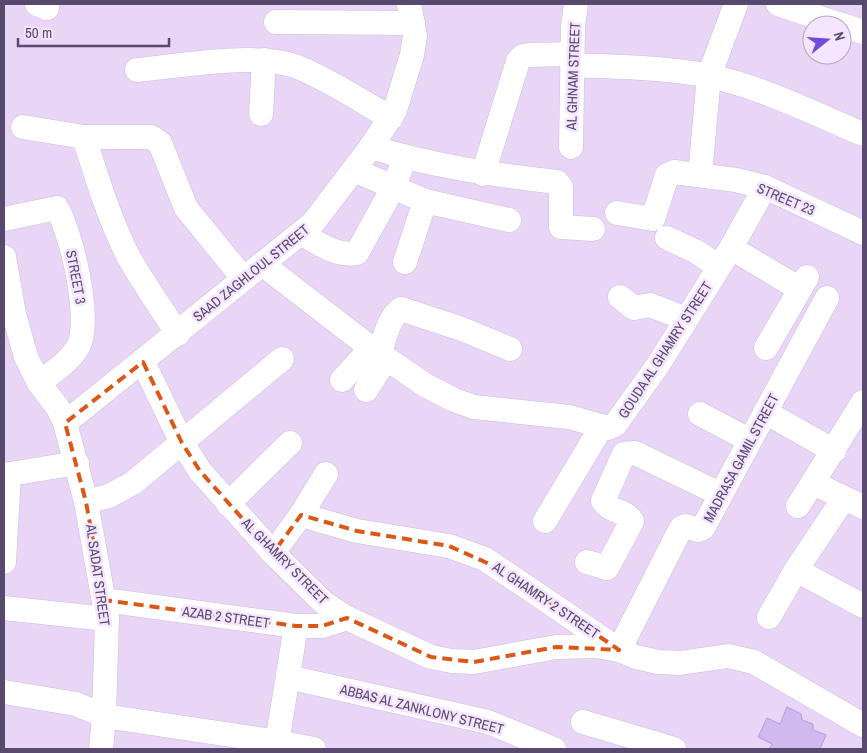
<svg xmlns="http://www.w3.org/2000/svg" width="867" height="753" font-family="'Archivo Narrow',sans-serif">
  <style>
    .residential { fill: #e9d5f6; fill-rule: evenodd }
    .building { fill: #d0b9ee; stroke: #b79be0 }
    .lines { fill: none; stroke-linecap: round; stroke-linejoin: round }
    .minor-casing { stroke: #cdbdde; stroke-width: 25 }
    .minor { stroke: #fff; stroke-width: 24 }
    .marked { fill: none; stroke: #da5716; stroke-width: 4; stroke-dasharray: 10 6; stroke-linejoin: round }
    .labels { text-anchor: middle; stroke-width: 5; stroke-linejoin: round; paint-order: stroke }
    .street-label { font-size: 14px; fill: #58496f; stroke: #f5e5fe }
  </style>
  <rect width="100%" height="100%" fill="#f1e0fa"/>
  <path class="residential" d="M4 4H863V749H4ZM812 25H842V55H812Z"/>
  <path class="building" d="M787 707 801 714 802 720 813 724V730L826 735 820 749H769L772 744 758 737 767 718 780 724Z"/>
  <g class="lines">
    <g class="minor-casing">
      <g id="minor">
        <path d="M37 4 47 8"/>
        <path d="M778 4 841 25"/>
        <path d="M276 22 413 23"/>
        <path d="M842 25 863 32"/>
        <path d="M572 65C617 67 665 67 709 76 762 87 813 113 863 134"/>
        <path d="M137 70C180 66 262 51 300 68 331 81 361 101 391 118"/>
        <path d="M261 114 264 60"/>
        <path d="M23 127 84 137H151L160 143 186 208 243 278"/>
        <path d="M84 137C97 178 109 218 128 256 143 283 161 308 178 334"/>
        <path d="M371 147C432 166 494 175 557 182L561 187V227L593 229"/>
        <path d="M571 147 573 26 576 4"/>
        <path d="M354 170 425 201 509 220"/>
        <path d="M483 174 518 61 523 56 529 55 572 54"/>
        <path d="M700 175 709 76 736 4"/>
        <path d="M617 213 653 219 667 175 674 172 736 180 765 187 863 233"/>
        <path d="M4 219 57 208C72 235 92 320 78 347 69 362 52 373 39 383"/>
        <path d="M302 234C318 243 337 257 357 253L393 188 405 158"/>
        <path d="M667 238 697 252 719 267"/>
        <path d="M731 248 800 289"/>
        <path d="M4 257 14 314 26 357 39 383 58 408 65 423 86 502 107 619 104 716 101 749"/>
        <path d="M405 262 425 201"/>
        <path d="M262 264 371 348 425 385 454 400 474 407 569 417 608 428 615 425 658 365 731 248 765 187"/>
        <path d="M620 297 634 308 650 305 686 319"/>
        <path d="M766 348 807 277"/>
        <path d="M380 354C384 341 388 317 401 309L462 329 510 349"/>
        <path d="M143 362 182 443 200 471 273 553 324 603 347 618 431 657 452 661 474 662 556 647 596 646 619 650 681 528 685 526 698 530 703 528 827 298"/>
        <path d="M342 380 371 348"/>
        <path d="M366 390 386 359"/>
        <path d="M765 412 834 451"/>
        <path d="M700 414 749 440"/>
        <path d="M65 423 313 223 371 147 395 110 412 55 415 36 409 4"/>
        <path d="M4 475 77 463"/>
        <path d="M813 483 863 507"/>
        <path d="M86 502 109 496 133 483 282 359"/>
        <path d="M228 504 290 443"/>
        <path d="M798 506 863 402"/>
        <path d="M301 515 357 531 449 546 485 559 619 650 636 657 658 662 680 663 728 656 754 662 863 725"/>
        <path d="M545 521 602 426"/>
        <path d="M273 553 301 515 326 474"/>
        <path d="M4 562 9 474"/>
        <path d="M587 562 607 568 632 521C626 510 609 512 603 501L624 454 635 453 720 494"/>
        <path d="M796 570 863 606"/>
        <path d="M104 600 296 626H322L347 618"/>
        <path d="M4 608 107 619"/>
        <path d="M769 617 796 570 844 498"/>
        <path d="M288 677 488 722 554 749"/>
        <path d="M4 692 76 704 104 716 278 742 314 749"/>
        <path d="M583 722 674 749"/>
        <path d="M276 749 296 626"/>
      </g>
    </g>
    <use href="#minor" class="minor"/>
  </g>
  <path class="marked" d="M143 362 182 443 200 471 273 553 301 515 357 531 449 546 503 570 619 650 556 647 474 662 431 657 347 618 322 626H296L104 600 86 502 65 423Z"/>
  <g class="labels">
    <g class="street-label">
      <text transform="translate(573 76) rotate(-88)" y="5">AL GHNAM STREET</text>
      <text transform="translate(786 199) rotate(23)" y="5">STREET 23</text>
      <text transform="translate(251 273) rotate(-39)" y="5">SAAD ZAGHLOUL STREET</text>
      <text transform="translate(76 277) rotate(79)" y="5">STREET 3</text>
      <text transform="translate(665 350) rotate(-57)" y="5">GOUDA AL GHAMRY STREET</text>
      <text transform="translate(741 458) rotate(-62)" y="5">MADRASA GAMIL STREET</text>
      <text transform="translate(285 561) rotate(45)" y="5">AL GHAMRY STREET</text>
      <text transform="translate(98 575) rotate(82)" y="5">AL SADAT STREET</text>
      <text transform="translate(546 600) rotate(34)" y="5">AL GHAMRY 2 STREET</text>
      <text transform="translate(226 617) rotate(8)" y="5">AZAB 2 STREET</text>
      <text transform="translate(422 709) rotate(14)" y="5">ABBAS AL ZANKLONY STREET</text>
    </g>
  </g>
  <rect width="867" height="753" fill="none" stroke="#58496f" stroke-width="10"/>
  <g transform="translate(827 40) rotate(73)"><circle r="24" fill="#f5e5fe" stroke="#b6a7c5"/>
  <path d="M0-4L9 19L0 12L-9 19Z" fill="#714bde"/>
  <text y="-8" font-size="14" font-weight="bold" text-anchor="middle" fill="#58496f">N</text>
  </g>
  <path d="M18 38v8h151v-8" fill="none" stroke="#58496f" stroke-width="2.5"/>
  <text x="25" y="38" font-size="15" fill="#58496f" stroke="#f5e5fe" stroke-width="4" paint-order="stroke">50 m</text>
</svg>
